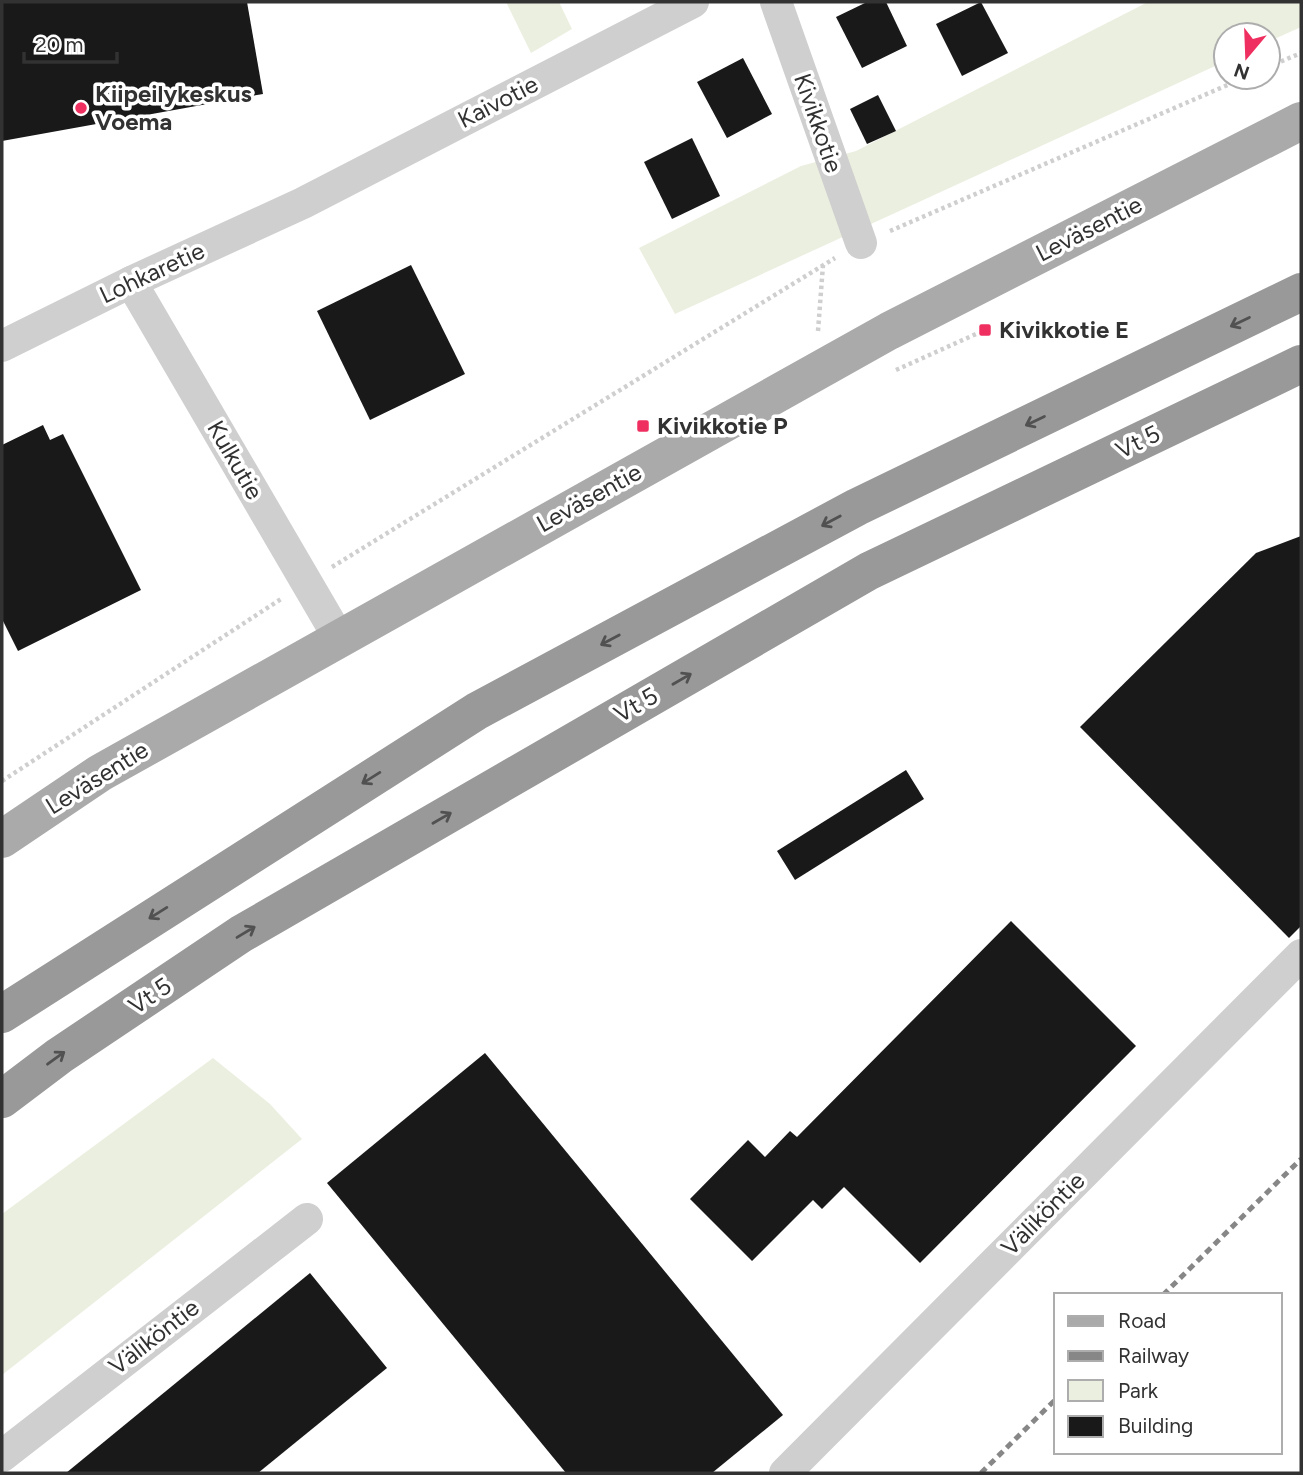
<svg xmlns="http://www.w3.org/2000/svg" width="1303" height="1475" font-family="Figtree,sans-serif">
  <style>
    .green { fill: #ebefe0 }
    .building { fill: #191919 }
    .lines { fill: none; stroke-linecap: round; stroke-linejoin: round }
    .path { stroke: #cfcfcf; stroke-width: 4.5; stroke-dasharray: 3.5 3.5; stroke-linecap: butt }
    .minor { stroke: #cfcfcf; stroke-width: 32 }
    .major { stroke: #aaa; stroke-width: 38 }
    .highway { stroke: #999; stroke-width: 38 }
    .rail { stroke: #878787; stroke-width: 5; stroke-dasharray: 7 5; stroke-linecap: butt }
    .oneway { stroke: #515151 }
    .poi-dot { fill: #ee2f5f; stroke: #fff; stroke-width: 2.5 }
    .labels { text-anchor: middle; stroke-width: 7; stroke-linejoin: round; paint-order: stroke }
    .poi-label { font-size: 24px; font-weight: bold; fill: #323232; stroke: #fff; text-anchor: start }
    .street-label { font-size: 24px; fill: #323232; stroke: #fff }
  </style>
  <rect width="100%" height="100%" fill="#fff"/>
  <g class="green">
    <path d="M506 2H559L572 29 531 53Z"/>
    <path d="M1148 2H1301V27L1268 42V35H1226V61L675 314 639 248 801 166 856 151Z"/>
    <path d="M213 1058 270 1104 302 1139 2 1375V1214Z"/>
  </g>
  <g class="building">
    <path d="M2 2H247L263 94 2 141Z"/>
    <path d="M867 2H886L907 46 862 68 836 17Z"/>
    <path d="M981 2 1008 53 962 76 936 24Z"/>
    <path d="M743 58 772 114 727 138 697 82Z"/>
    <path d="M878 95 896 131 867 144 850 109Z"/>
    <path d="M692 138 720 196 672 219 644 162Z"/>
    <path d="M411 265 465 374 370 420 317 311Z"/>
    <path d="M43 425 50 440 63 434 141 590 18 651 2 619V445Z"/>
    <path d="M1301 536V926L1289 938 1080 727 1256 553Z"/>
    <path d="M906 770 924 799 795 880 777 851Z"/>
    <path d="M1011 921 1136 1046 920 1263 844 1187 822 1209 813 1200 752 1261 690 1199 748 1140 765 1157 790 1131 797 1137Z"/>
    <path d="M485 1053 783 1415 712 1473H566L327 1183Z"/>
    <path d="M310 1273 387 1368 258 1473H66Z"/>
  </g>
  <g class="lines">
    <g class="path">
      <path d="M1268 67 1301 53"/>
      <path d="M890 231 1246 77"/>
      <path d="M818 331 823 265"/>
      <path d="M896 370 985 330"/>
      <path d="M332 567 835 258"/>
      <path d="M2 781 281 599"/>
    </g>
    <g class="minor">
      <path d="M776 2 861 243"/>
      <path d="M131 282 339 638"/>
      <path d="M2 346 131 282 303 203 693 2"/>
      <path d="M2 1456 307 1219"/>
      <path d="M785 1473 1301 955"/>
    </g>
    <path class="major" d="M2 839 100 773 889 331 1301 121"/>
    <g class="highway">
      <path d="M2 1014 477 711 857 507 1301 292"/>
      <path d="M2 1099 59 1056 241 934 869 571 1301 364"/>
    </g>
    <g class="rail">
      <path d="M1163 1295 1301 1159"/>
      <path d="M981 1473 1056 1399"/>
    </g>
  </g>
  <defs><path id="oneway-shaft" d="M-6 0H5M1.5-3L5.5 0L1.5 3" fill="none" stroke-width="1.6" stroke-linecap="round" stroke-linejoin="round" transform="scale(1.75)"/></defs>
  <g class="oneway">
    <use href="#oneway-shaft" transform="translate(1240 322) rotate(154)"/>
    <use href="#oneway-shaft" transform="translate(1035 421) rotate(154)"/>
    <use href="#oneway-shaft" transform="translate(831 521) rotate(152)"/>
    <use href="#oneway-shaft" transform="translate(610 640) rotate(152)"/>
    <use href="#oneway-shaft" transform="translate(682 679) rotate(-30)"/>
    <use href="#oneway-shaft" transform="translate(371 778) rotate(148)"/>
    <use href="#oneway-shaft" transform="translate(442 818) rotate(-30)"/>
    <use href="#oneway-shaft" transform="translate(158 913) rotate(148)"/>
    <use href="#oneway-shaft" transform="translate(246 932) rotate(-31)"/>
    <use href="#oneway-shaft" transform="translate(56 1058) rotate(-36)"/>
  </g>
  <g class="poi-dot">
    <circle cx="81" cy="108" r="7"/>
    <rect x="978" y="323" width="14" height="14" rx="3.5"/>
    <rect x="636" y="419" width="14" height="14" rx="3.5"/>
  </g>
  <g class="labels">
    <g class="poi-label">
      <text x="95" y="102">Kiipeilykeskus<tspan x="95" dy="28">Voema</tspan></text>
      <text x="999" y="338">Kivikkotie E</text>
      <text x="657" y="434">Kivikkotie P</text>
    </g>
    <g class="street-label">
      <text transform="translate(498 102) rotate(-27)" y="8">Kaivotie</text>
      <text transform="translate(818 123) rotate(71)" y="8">Kivikkotie</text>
      <text transform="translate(1089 229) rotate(-27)" y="8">Leväsentie</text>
      <text transform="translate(152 273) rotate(-25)" y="8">Lohkaretie</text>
      <text transform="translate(1138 442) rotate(-26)" y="8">Vt 5</text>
      <text transform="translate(235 460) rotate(60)" y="8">Kulkutie</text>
      <text transform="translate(589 498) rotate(-29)" y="8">Leväsentie</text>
      <text transform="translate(636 705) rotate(-30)" y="8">Vt 5</text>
      <text transform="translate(97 778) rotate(-32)" y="8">Leväsentie</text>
      <text transform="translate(150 996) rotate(-34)" y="8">Vt 5</text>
      <text transform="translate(1043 1214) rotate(-45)" y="8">Väliköntie</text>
      <text transform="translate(154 1337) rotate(-38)" y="8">Väliköntie</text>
    </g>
  </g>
  <rect width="1303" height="1475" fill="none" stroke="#323232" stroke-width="7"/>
  <rect x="1054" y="1293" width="228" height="161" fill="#ffffff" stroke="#adadad" stroke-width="2"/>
  <rect x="1068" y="1316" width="35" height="10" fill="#aaaaaa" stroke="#adadad" stroke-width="2"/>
  <text x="1118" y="1328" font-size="21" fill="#323232">Road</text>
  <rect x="1068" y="1351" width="35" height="10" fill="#878787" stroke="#adadad" stroke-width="2"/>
  <text x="1118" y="1363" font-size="21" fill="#323232">Railway</text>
  <rect x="1068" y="1380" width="35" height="21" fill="#ebefe0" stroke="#adadad" stroke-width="2"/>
  <text x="1118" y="1398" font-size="21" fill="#323232">Park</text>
  <rect x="1068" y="1416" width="35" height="21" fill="#191919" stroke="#adadad" stroke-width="2"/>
  <text x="1118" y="1433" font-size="21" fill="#323232">Building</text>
  <g transform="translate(1247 56) rotate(199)"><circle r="33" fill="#ffffff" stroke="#adadad" stroke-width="2"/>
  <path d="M0-5L12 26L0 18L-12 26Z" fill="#ee2f5f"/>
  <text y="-10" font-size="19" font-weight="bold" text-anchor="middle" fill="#323232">N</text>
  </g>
  <path d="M24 52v10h93v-10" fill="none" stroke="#323232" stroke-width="3.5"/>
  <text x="35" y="52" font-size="21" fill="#323232" stroke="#ffffff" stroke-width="5" paint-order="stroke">20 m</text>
</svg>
